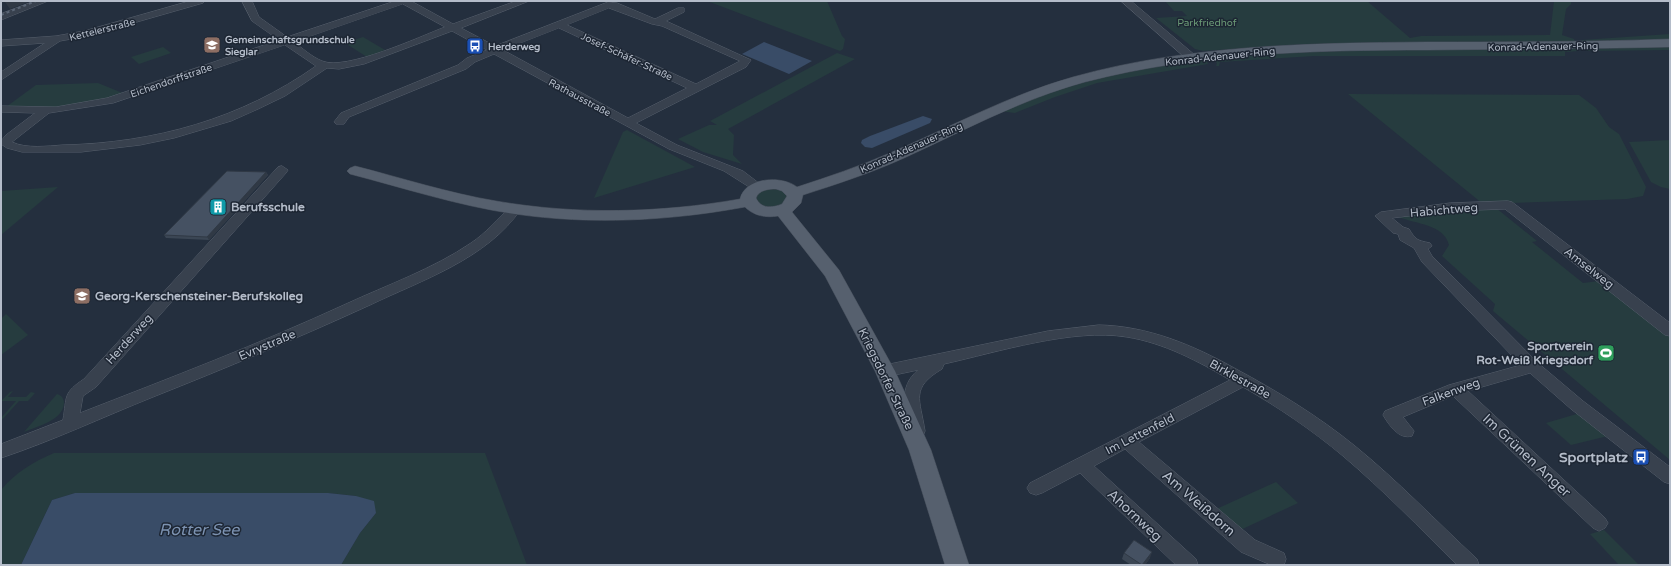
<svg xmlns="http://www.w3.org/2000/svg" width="1671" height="566" font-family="'Varela Round',sans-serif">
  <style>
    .green { fill: #263c3f }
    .water { fill: #394c67 }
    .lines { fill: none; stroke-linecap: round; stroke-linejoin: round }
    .minor-casing { stroke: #565f6c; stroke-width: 1 }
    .major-casing { stroke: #414a57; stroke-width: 1 }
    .minor { fill: #38414e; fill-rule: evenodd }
    .major { fill: #56606e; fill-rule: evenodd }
    .rail { stroke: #5a6575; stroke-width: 2; stroke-dasharray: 3 3; stroke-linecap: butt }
    .wall { fill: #3b4654 }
    .shaded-wall { fill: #303945 }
    .building { fill: #455162; stroke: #303945 }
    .labels { text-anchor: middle; stroke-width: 3; stroke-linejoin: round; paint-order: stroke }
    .far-park-label { font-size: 10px; fill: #6b9a76; stroke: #1d2633 }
    .far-street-label { font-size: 10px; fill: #b4bcc9; stroke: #1d2633 }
    .far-poi-label { font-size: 10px; font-weight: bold; fill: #b4bcc9; stroke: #1d2633; text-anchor: start }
    .poi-label { font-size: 12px; font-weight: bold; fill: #b4bcc9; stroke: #1d2633; text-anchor: start }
    .street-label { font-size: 12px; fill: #b4bcc9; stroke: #1d2633 }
    .near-street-label { font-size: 14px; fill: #b4bcc9; stroke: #1d2633 }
    .near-poi-label { font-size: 14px; font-weight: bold; fill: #b4bcc9; stroke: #1d2633; text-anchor: end }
    .near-water-label { font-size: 16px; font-style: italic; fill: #7c92b1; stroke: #1d2633 }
  </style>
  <rect width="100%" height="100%" fill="#242f3e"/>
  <g class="green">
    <path d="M707 1H827L842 36 845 39 843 49 840 51Z"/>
    <path d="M1165 1H1367L1410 38 1421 36 1550 35 1554 1H1571V4L1566 9 1562 35 1574 39 1575 42 1306 44 1203 51 1195 49 1156 18 1187 16 1182 11H1174Z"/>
    <path d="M1670 34V39L1583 42 1582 40Z"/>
    <path d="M363 37 385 50 367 57 345 43Z"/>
    <path d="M1670 45V50L1586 51 1584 48Z"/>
    <path d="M163 47 171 53 139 64 131 57Z"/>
    <path d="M1577 48 1578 51 1565 52V56H1314L1220 62 1219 66H1216L1217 63 1212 59 1306 50Z"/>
    <path d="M837 53 855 59 728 129 734 135 733 155 742 164 703 152 678 139 709 125H717L710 121Z"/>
    <path d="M1206 60 1208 64 1097 83 1055 97 1015 113 1000 111C1068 83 1134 68 1206 60Z"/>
    <path d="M98 83 125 94 108 99 49 108 6 107 36 85Z"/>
    <path d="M1348 94 1579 95 1596 108 1609 127 1619 134 1646 187 1643 196 1627 199 1483 204Z"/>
    <path d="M627 130 695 167 594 198 623 132Z"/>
    <path d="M1670 140V189L1661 187 1651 182 1629 142Z"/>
    <path d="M58 187 1 235V191Z"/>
    <path d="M773 187 786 192 788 201 777 208 762 207 754 195 758 191Z"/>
    <path d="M1496 208 1537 241 1532 242 1583 283 1599 281 1670 335V460L1493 311 1495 304 1442 256 1449 245C1444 224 1415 224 1399 217L1451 210Z"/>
    <path d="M6 314 28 335 1 355V319Z"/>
    <path d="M13 391 8 397H26L31 392 35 393 28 401H19L1 421V418L16 401H1L10 392Z"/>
    <path d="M57 394C61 395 64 398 64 403 63 421 37 426 24 432Z"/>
    <path d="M1580 413 1608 436 1571 445 1546 423Z"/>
    <path d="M54 453H485L527 565H341L360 533 376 513 356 496 328 493H75L52 500 21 565H1V490C16 472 33 462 54 453Z"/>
    <path d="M1276 482 1298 503 1236 532 1212 511Z"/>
    <path d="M1604 530 1639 565H1619L1590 534Z"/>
  </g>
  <g class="water">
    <path d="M764 42 812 61 789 74 742 54Z"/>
    <path d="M923 116 932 119 930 123 872 148 865 147 861 143 862 140 870 136Z"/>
    <path d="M75 493H328L356 496 374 501 376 513 360 533 341 565H21L52 500Z"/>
  </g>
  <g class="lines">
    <g class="minor-casing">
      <g id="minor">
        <path d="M35 1H48L1 20V14Z"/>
        <path d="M190 1H205L203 3 88 36 60 41 1 80V72L45 43 1 46V40L56 36 84 31Z"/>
        <path d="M242 1H252L259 17 287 37 395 1H411L453 24 516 1H529L461 28 495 46 608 2 617 3 655 19 678 8H684V12L666 21 751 60 746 67 636 123 677 145 743 171 764 187 758 191 754 190 724 171 669 149 494 54 475 62 466 69 349 117 344 124H336L334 122 341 113 458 65 467 58 487 50 452 31 364 64 339 69 327 68 285 96 258 109 231 121 174 138 140 145 81 152H22L7 148 1 144V141L6 135 35 113 1 112V106L56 107 107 98 279 40 252 21ZM403 4 445 27C419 37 346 71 322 61 312 57 302 48 294 42ZM609 8 652 24 662 26 740 61 696 84 567 25ZM559 28 687 88 628 118 503 50ZM285 45 316 66C241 119 154 143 63 145 48 146 26 149 12 142L49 113 113 103Z"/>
        <path d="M1121 1H1131L1196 56 1197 58 1196 60H1188Z"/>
        <path d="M282 166 288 170 286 173 96 387 83 396 80 413C170 378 259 344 346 304 387 285 433 269 471 243 486 233 498 219 511 206L515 205 521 209C487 259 422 280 370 305 298 338 226 368 153 397 103 417 52 441 1 458V444L63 420C67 396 63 393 84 379L278 167Z"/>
        <path d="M1508 201 1512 202 1670 323V336L1665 335 1505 209 1450 211 1392 218 1403 227 1409 229C1416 240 1416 240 1430 243L1432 246 1428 249 1432 256 1538 363 1583 401 1670 467V484L1664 482 1571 409 1530 373 1468 391 1605 518 1608 523 1605 528 1599 531 1593 528 1453 396 1403 417 1414 431 1412 436C1399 440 1389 425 1383 415L1385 411 1449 385 1521 365 1422 262 1414 248 1400 240 1398 234 1393 233 1375 216 1381 212 1450 203Z"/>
        <path d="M1099 325C1148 326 1193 345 1236 369 1277 391 1318 416 1355 446 1398 481 1436 521 1477 559L1479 565H1457C1420 528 1383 490 1343 456 1312 430 1278 407 1243 387L1139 442 1255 540 1284 553 1286 559 1284 565H1271L1241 552 1125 449 1094 466 1196 559 1198 565H1176L1080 473 1042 493 1036 495 1030 493 1027 488 1030 483 1230 380C1198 361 1164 343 1127 337 1073 328 998 352 944 364L942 369C910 388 920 399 925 431L923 436 917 437 911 436 909 431C905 408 898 387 918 370L885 377 880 375 877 371 880 367 885 365 1048 331Z"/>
      </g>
    </g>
    <g class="major-casing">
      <path id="major" d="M1670 39V47C1589 49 1509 49 1428 50 1314 50 1196 53 1085 82 1022 99 963 131 904 158 871 173 837 184 803 195L801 203 792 212 839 270 895 371 931 450 969 565H945L909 450 875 371 825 276 778 216C766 218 754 216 745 207 669 221 591 225 515 214 459 206 404 188 350 174L347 171 350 168 355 166C402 178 448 193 496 201 577 215 660 213 740 199 745 177 782 175 797 187 828 177 860 166 890 153 951 127 1009 95 1073 77 1187 45 1309 43 1427 42 1508 42 1589 42 1670 39ZM776 189 782 191 787 196 782 204C772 208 761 209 756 198 759 190 768 189 776 189Z"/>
    </g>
    <use href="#minor" class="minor"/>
    <use href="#major" class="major"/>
    <path class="rail" d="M1 15 36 1"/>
  </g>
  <g class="wall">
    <path d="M266 172 268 175 209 240 166 238 164 235Z"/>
    <path d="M1124 553 1150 558 1145 565H1131L1122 559Z"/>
  </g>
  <g class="shaded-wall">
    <path d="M7 1H31L10 9 5 2Z"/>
    <path d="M266 172 268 175 209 240 207 237Z"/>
    <path d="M1152 552 1150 558 1145 565H1142Z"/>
  </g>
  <g class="building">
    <path d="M227 171 266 172 207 237 164 235Z"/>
    <path d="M1134 540 1152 552 1142 565 1124 553Z"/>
  </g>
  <defs>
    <g id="school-square" transform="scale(0.9)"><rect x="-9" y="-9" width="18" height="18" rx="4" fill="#8d6e63" stroke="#1d2633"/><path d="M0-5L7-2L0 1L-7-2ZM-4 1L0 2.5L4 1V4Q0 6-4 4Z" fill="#fff"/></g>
    <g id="bus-square" transform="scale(0.9)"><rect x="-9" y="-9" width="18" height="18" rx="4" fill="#1a4fb4" stroke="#1d2633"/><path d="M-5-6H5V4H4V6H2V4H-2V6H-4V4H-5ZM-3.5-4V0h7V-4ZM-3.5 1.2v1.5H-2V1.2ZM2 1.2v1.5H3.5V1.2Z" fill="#fff"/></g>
    <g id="building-square" transform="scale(0.9)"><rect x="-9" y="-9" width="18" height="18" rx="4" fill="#0f9aa8" stroke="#1d2633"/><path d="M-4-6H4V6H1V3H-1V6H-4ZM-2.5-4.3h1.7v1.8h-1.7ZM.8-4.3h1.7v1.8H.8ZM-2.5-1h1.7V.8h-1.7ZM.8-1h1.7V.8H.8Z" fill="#fff"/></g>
    <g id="stadium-square" transform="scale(0.9)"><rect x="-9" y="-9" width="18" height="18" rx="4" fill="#2e9e5b" stroke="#1d2633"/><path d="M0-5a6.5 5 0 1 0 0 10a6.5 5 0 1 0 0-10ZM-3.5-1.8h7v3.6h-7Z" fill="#fff"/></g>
  </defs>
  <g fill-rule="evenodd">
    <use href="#school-square" x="212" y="45"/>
    <use href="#bus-square" x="475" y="46"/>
    <use href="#building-square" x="218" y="207"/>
    <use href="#school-square" x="82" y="296"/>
    <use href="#stadium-square" x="1606" y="353"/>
    <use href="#bus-square" x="1641" y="457"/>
  </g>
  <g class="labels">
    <g class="far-park-label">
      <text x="1207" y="26">Parkfriedhof</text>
    </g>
    <g class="far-street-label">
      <text transform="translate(102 29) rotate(-14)" y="4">Kettelerstraße</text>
      <text transform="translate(1543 46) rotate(-1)" y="4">Konrad-Adenauer-Ring</text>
      <text transform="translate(627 56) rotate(25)" y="4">Josef-Schäfer-Straße</text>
      <text transform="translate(1220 56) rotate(-6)" y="4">Konrad-Adenauer-Ring</text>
      <text transform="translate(171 80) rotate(-19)" y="4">Eichendorffstraße</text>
      <text transform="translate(580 97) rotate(28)" y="4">Rathausstraße</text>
      <text transform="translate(911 147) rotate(-24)" y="4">Konrad-Adenauer-Ring</text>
    </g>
    <g class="far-poi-label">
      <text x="225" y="43">Gemeinschaftsgrundschule<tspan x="225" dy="12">Sieglar</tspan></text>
      <text x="488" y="50">Herderweg</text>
    </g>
    <g class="poi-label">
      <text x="231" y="211">Berufsschule</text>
      <text x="95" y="300">Georg-Kerschensteiner-Berufskolleg</text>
      <text x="1593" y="350" text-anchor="end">Sportverein<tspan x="1593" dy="14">Rot-Weiß Kriegsdorf</tspan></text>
    </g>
    <g class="street-label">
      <text transform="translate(1444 210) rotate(-5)" y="4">Habichtweg</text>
      <text transform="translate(1589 268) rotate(38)" y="4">Amselweg</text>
      <text transform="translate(129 339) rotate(-48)" y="4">Herderweg</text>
      <text transform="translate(267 345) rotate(-23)" y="4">Evrystraße</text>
      <text transform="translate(886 379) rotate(64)" y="4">Kriegsdorfer Straße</text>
      <text transform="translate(1240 379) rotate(29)" y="4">Birklestraße</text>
      <text transform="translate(1451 392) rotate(-20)" y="4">Falkenweg</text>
      <text transform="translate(1140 434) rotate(-27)" y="4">Im Lettenfeld</text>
    </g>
    <g class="near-street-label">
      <text transform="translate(1527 455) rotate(43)" y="5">Im Grünen Anger</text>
      <text transform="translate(1199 503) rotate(41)" y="5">Am Weißdorn</text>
      <text transform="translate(1135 515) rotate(43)" y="5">Ahornweg</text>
    </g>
    <g class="near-poi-label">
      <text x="1628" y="462">Sportplatz</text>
    </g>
    <g class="near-water-label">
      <text x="199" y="535">Rotter See</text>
    </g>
  </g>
  <rect width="1671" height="566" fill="none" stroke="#b4bcc9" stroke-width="4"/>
</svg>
